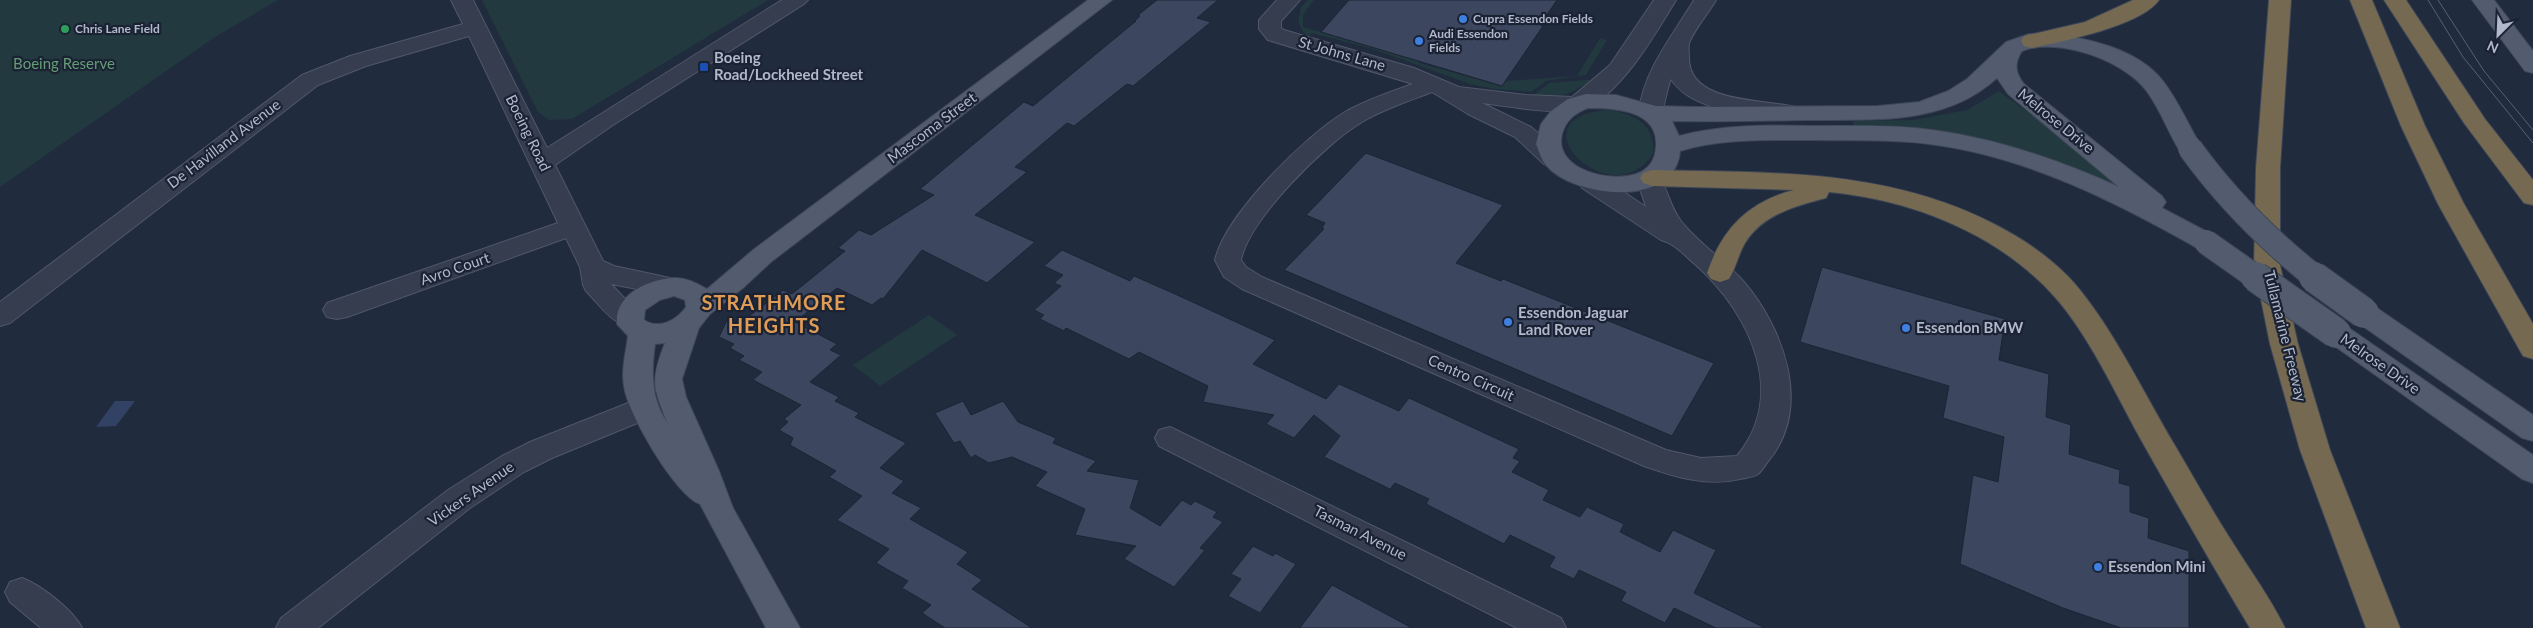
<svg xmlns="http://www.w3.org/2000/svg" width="2533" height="628" font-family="Lato,sans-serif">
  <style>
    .green { fill: #22393f }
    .water { fill: #314265 }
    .building { fill: #3c475f; stroke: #1c2435 }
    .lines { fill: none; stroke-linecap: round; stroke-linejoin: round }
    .minor-casing { stroke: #505869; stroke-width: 2 }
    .major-casing { stroke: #3e4657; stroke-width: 2 }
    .highway-casing { stroke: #3d4556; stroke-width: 2 }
    .minor { fill: #353d4e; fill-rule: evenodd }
    .major { fill: #525c6e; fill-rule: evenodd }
    .highway { fill: #756a51; fill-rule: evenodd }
    .tram { stroke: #566175; stroke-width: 1 }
    .major-bridge-far1-casing { stroke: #3e4657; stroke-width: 26; stroke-linecap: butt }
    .major-bridge-casing { stroke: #3e4657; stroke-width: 32; stroke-linecap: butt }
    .major-bridge-far1 { stroke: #525c6e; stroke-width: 24 }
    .major-bridge { stroke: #525c6e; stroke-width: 30 }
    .shop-dot { fill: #3f7fe0; stroke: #1a2233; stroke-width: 2 }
    .leisure-dot { fill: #2e9e5b; stroke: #1a2233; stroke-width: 2 }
    .transit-dot { fill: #1a4fb4; stroke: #1a2233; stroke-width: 2 }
    .labels { text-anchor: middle; stroke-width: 4.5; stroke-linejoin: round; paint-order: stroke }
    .far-poi-label { font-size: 12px; font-weight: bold; fill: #b0b8ca; stroke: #1a2233; text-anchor: start }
    .street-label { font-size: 15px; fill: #b0b8ca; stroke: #1a2233 }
    .poi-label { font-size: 15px; font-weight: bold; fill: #b0b8ca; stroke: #1a2233; text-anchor: start }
    .park-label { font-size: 15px; fill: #659d76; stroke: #1a2233 }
    .district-label { font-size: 20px; font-weight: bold; letter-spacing: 1px; fill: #df9c56; stroke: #1a2233 }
  </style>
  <rect width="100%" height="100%" fill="#202b3e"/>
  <g class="green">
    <path d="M0 0H278L215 37 0 187Z"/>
    <path d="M482 0H768L572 119 549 120 538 112Z"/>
    <path d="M1308 0H1314L1303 15V27L1421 60 1419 63 1502 86 1506 81 1577 76 1600 38 1607 40 1586 75 1546 81 1531 92 1494 89 1470 84 1373 49 1312 33 1308 36 1304 33 1298 22 1301 7Z"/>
    <path d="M1585 80H1591C1569 96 1561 98 1534 95L1549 83Z"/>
    <path d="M1999 91 2060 136 2115 185 2039 156 1853 128V121L1913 120 1967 110Z"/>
    <path d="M1608 110C1634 113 1656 125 1653 153 1614 219 1508 117 1608 110Z"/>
    <path d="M929 315 957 335 880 386 853 365Z"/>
  </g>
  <path class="water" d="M115 401H135L116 426 96 427Z"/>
  <g class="building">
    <path d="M1157 0H1218L1197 18 1211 22 1133 86 1127 84 1074 126 1067 123 1015 167 1027 172 975 215 1035 242 987 283 922 250 883 299 881 298 872 305 837 288 795 322 837 344 830 350 841 355 810 382 839 397 835 401 859 413 855 417 906 443 880 468 904 481 892 493 921 508 910 519 968 552 957 564 982 580 972 589 1032 628H945L922 613 931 605 902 588 908 581 876 563 889 549 837 520 862 496 829 477 836 471 790 445 793 438 779 430 788 422 784 419 801 405 753 380 762 372 739 360 744 356 730 348 734 344 719 337 728 318 739 324 783 290 792 294 845 251 838 248 859 230 871 235 934 195 920 189 1024 102 1033 106 1136 21H1135L1140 16 1138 15Z"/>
    <path d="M1349 0H1557L1540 25 1543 26 1502 86 1321 32Z"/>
    <path d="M1366 153 1503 205 1456 263 1501 281 1503 279 1714 363 1672 436 1284 270 1324 229 1322 228 1325 223 1306 215Z"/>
    <path d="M1062 250 1130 281 1134 276 1175 294 1275 340 1253 364 1326 399 1339 384 1399 411 1409 398 1519 449 1513 458 1520 461 1512 472 1549 490 1543 500 1580 517 1587 507 1624 524 1620 532 1660 552 1673 530 1716 550 1694 593 1765 628H1716L1674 608 1665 623 1621 601 1626 592 1579 570 1574 579 1549 567 1555 557 1510 535 1504 544 1426 504 1429 499 1395 483 1390 489 1324 457 1340 436 1314 415 1294 438 1266 424 1274 415 1203 402 1208 386 1139 352 1129 359 1066 328 1064 331 1040 319 1044 315 1034 310 1061 286 1054 283 1063 275 1044 266Z"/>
    <path d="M1822 267 2005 319 1999 360 2049 374 2046 417 2071 425 2069 454 2120 470 2119 483 2130 486V512L2149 518 2148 538 2189 551V628H2121L2063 608 1960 564 1973 475 1998 482 2004 437 1943 418 1949 386 1800 342Z"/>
    <path d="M963 401 971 415 1003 401 1018 422 1056 438 1053 443 1096 461 1087 471 1139 480 1130 508 1160 526 1182 500 1191 505 1195 501 1217 512 1213 517 1223 522 1200 548 1205 550 1174 587 1124 559 1136 546 1075 535 1085 509 1035 486 1047 472 1012 457 989 463 975 455 971 458 960 441 954 443 935 413Z"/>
    <path d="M1253 546 1273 556 1275 553 1296 564 1260 613 1228 596 1241 579 1231 574Z"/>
    <path d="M1332 585 1412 628H1300Z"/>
  </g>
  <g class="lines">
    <g class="minor-casing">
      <g id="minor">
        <path d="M451 0H473L547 148 782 0H808L804 4 613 125 555 165 603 261 614 266 684 281 687 287 684 293 674 296 611 284 643 318 639 325C616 331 601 306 586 291L583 285 580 267 566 238 347 317 337 319 327 317 323 310 327 303 558 223 469 36 366 66 318 85 10 323 0 326V302L302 75 350 56 463 24Z"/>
        <path d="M1277 0H1300L1281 21V28L1284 30 1414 68 1459 87 1526 95 1572 97 1610 65 1654 0H1676C1657 31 1614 108 1574 111 1544 113 1512 107 1482 103L1531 127 1562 154 1565 159 1562 164 1553 167 1544 164 1515 137 1468 114 1432 92C1409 101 1384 109 1362 122 1326 143 1249 219 1241 260L1246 267 1262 277 1666 450 1701 458 1737 456C1788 394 1750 314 1697 266 1685 256 1676 244 1661 240L1582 188 1579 182 1582 176 1591 174 1600 176 1646 207 1637 180 1640 175 1649 172 1658 175C1668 189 1670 207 1681 221 1699 244 1725 260 1744 282 1783 328 1812 405 1770 459 1766 463 1763 470 1758 474 1754 477 1745 478 1740 479 1707 487 1675 477 1644 466L1242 289 1224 277 1215 260C1225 215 1305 136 1345 112 1366 100 1390 92 1413 84L1268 40 1259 29V20Z"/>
        <path d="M1694 0H1716C1708 14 1695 28 1689 43 1688 47 1689 54 1689 58 1689 104 1764 99 1795 107L1799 112 1795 117C1771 123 1712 110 1690 97 1682 92 1676 87 1671 79 1666 90 1666 106 1659 116L1651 118 1643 116 1639 111C1644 70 1673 35 1694 0Z"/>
        <path d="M671 386 681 389 686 397 681 405 552 458 524 472 470 508 318 628H276L281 618 448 490 502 456 530 442Z"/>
        <path d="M1170 427 1561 618 1566 628H1517L1159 446 1155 438 1159 430Z"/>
        <path d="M22 578C41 585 73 610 82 628H41L10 602 5 592 10 582Z"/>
      </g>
    </g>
    <g class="major-casing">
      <g id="major">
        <path d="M1088 0H1112L771 262 743 288 710 314 699 328 682 379 686 397 719 471 733 508 800 628H766L700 504C676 496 627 413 624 386 621 370 626 352 628 336L617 324C614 295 648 279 674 278 685 277 697 283 707 289L753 250ZM674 296 685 300 686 307C677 320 659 330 644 320L645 310 660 300ZM665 343C650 380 653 389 668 424 651 398 651 374 655 344Z"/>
        <path d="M2472 0H2494L2533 51V73L2525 71Z"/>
        <path d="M2047 33C2087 38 2137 48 2163 81 2179 102 2189 126 2202 148L2199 153 2190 155 2181 153C2168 133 2160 108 2145 89 2122 60 2058 37 2022 51 2014 63 2015 73 2024 84L2162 196 2166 202 2162 208 2215 236 2219 242 2215 248 2206 251 2197 248C2114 201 2025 156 1929 144 1891 139 1853 141 1815 140 1770 140 1723 138 1680 151 1676 209 1573 198 1546 165 1541 159 1539 151 1536 144L1541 124 1551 111 1568 99 1586 94 1616 95 1656 106 1695 107 1877 106 1919 102 1948 91 1967 79 2006 42 2029 34ZM1997 78 2008 94 2119 187C2055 158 1986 135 1916 128 1882 125 1848 126 1814 126 1769 125 1723 124 1679 136L1672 121C1718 122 1763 121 1809 120 1875 119 1944 126 1997 78ZM1588 108C1615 108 1659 110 1656 147 1655 159 1651 166 1641 172 1615 185 1553 171 1562 134 1566 120 1575 113 1588 108Z"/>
        <path d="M2364 303 2374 306 2533 415V441L2522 438 2354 320 2350 313 2354 306Z"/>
        <path d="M2336 323 2346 326 2533 455V483L2522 479 2326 340 2322 333 2326 326Z"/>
      </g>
    </g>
    <g class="highway-casing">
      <g id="highway">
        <path d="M2133 0H2159C2141 26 2063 41 2032 48L2024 46 2021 41 2024 36 2085 22Z"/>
        <path d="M2269 0H2291L2280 168V265L2298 344 2330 450 2400 628H2366L2300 450 2270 344 2254 265 2256 168Z"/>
        <path d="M2350 0H2372L2425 126 2464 204 2533 324V359L2523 356 2438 204 2401 126Z"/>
        <path d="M2384 0H2406L2485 119 2533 180V205L2524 203 2464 123Z"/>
        <path d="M1652 170C1771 173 1887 168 1996 225 2025 240 2053 259 2075 284 2114 330 2143 392 2174 444 2193 476 2211 509 2231 540 2249 569 2270 597 2285 628H2250C2212 565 2176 502 2140 438 2119 400 2100 359 2075 323 2021 243 1923 201 1829 192L1826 198C1796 206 1763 214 1745 243 1738 255 1736 268 1729 279L1720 282 1711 279 1707 273C1722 229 1748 202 1794 190L1652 186 1643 183 1640 178 1643 173Z"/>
      </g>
    </g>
    <use href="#minor" class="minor"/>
    <use href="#major" class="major"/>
    <use href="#highway" class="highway"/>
    <g class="tram">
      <path d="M2428 0 2463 57 2533 143"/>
      <path d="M2438 0 2484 71 2533 130"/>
    </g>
    <g class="major-bridge-far1-casing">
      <g id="major-bridge-far1">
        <path d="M2190 148C2226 198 2268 240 2316 278"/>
        <path d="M2206 242 2257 278"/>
      </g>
    </g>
    <g class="major-bridge-casing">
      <g id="major-bridge">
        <path d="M2256 277 2336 333"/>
        <path d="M2314 277 2364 313"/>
      </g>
    </g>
    <use href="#major-bridge-far1" class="major-bridge-far1"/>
    <use href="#major-bridge" class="major-bridge"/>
  </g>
  <g class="shop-dot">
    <circle cx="1463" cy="19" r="5"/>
    <circle cx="1419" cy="41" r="5"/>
    <circle cx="1508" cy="322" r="5"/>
    <circle cx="1906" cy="328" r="5"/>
    <circle cx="2098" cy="567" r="5"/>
  </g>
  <circle class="leisure-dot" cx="65" cy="29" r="5"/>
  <rect class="transit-dot" x="699" y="62" width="10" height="10" rx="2.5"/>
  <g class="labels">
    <g class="far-poi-label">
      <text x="1473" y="23">Cupra Essendon Fields</text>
      <text x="75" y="33">Chris Lane Field</text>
      <text x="1429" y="38">Audi Essendon<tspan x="1429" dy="14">Fields</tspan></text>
    </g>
    <g class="street-label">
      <text transform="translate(1342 54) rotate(16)" y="5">St Johns Lane</text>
      <text transform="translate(2056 121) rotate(39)" y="5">Melrose Drive</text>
      <text transform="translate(932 128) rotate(-37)" y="5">Mascoma Street</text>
      <text transform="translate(528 133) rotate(64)" y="5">Boeing Road</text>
      <text transform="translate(224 144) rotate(-37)" y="5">De Havilland Avenue</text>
      <text transform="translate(455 269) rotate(-19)" y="5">Avro Court</text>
      <text transform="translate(2285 336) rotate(76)" y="5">Tullamarine Freeway</text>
      <text transform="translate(2380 364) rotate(35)" y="5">Melrose Drive</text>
      <text transform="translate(1471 378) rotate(24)" y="5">Centro Circuit</text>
      <text transform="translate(471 494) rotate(-35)" y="5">Vickers Avenue</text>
      <text transform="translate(1360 533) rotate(27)" y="5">Tasman Avenue</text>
    </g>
    <g class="poi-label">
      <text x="714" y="63">Boeing<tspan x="714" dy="17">Road/Lockheed Street</tspan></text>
      <text x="1518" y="318">Essendon Jaguar<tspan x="1518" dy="17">Land Rover</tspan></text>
      <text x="1916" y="333">Essendon BMW</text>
      <text x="2108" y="572">Essendon Mini</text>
    </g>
    <g class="park-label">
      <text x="64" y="69">Boeing Reserve</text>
    </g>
    <g class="district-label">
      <text x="774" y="310">STRATHMORE<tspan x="774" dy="23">HEIGHTS</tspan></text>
    </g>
  </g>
  <g transform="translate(2498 35) rotate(204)" stroke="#1a2233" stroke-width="4" paint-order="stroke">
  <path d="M0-4L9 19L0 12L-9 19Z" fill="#b0b8ca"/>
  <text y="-8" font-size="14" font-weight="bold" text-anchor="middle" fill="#b0b8ca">N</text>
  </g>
</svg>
